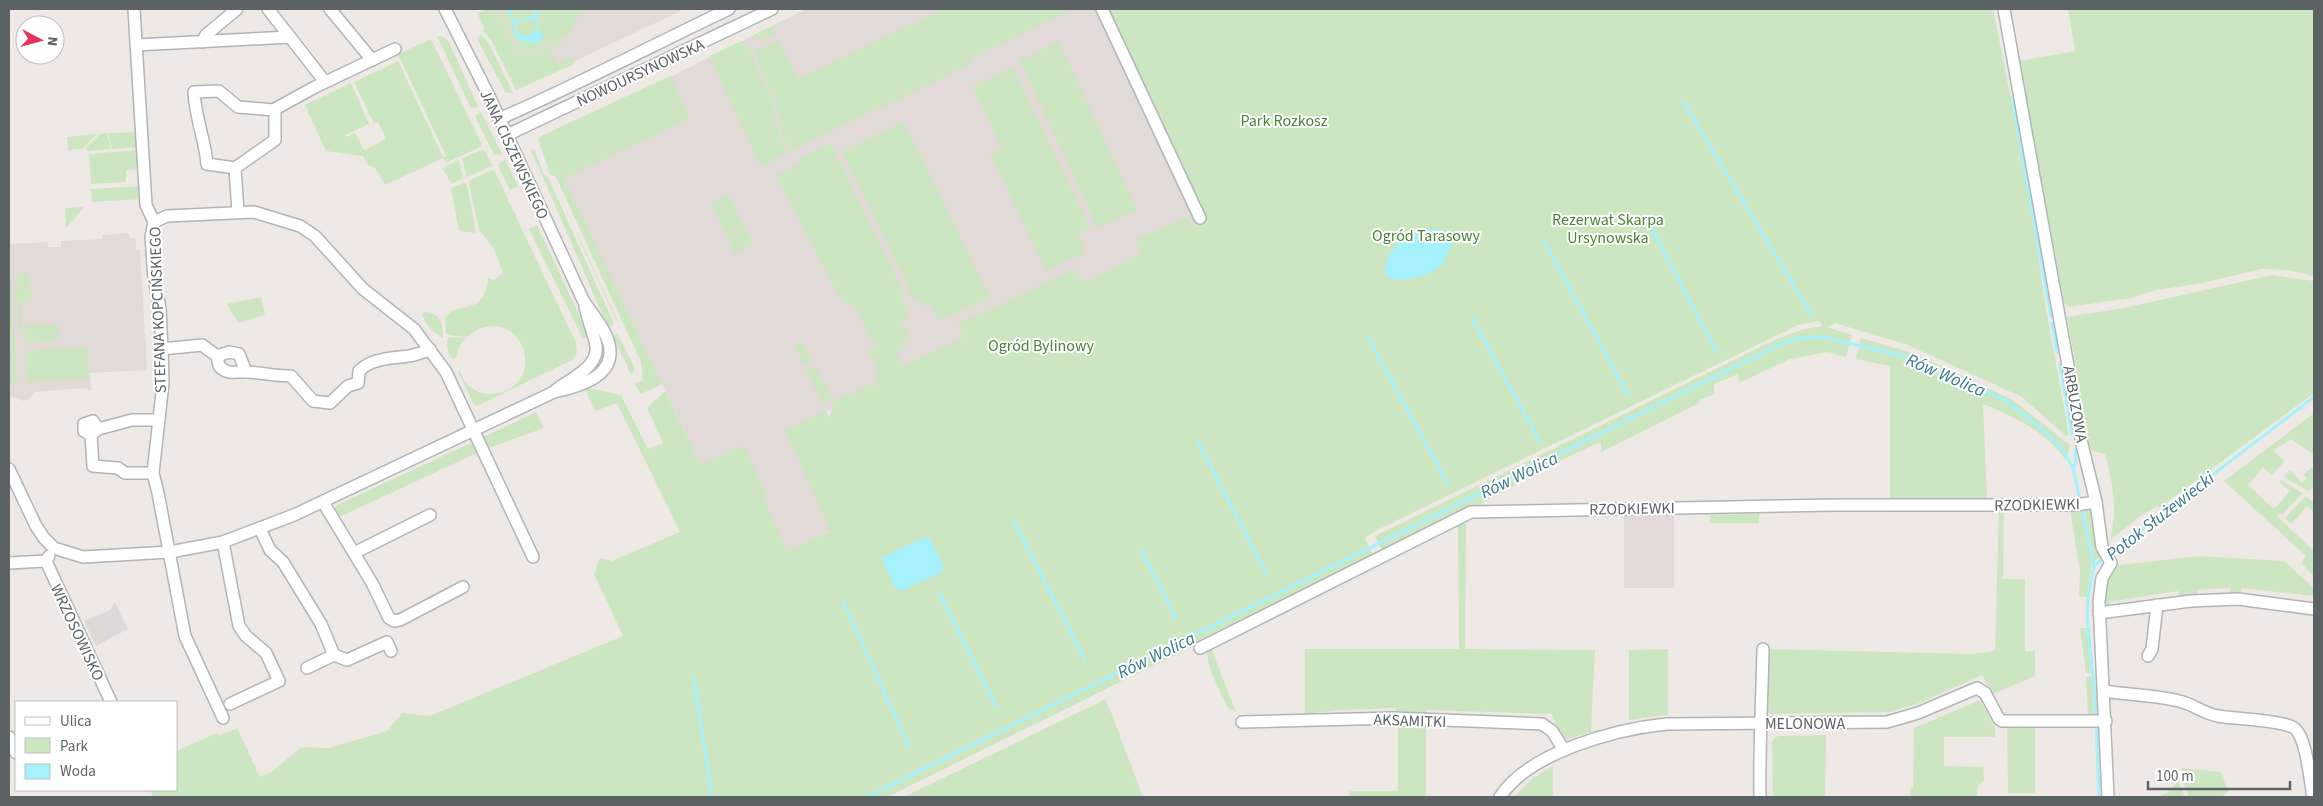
<svg xmlns="http://www.w3.org/2000/svg" width="2323" height="806" font-family="'Source Sans 3',sans-serif">
  <style>
    .industrial { fill: #ddd9d7 }
    .education { fill: #e1dad6 }
    .green { fill: #cce6c1 }
    .water { fill: #a6f1fe; fill-rule: evenodd }
    .lines { fill: none; stroke-linecap: round; stroke-linejoin: round }
    .stream { stroke: #a6f1fe; stroke-width: 3 }
    .minor-casing { stroke: #b0b5b7; stroke-width: 14 }
    .minor { stroke: #fff; stroke-width: 11 }
    .labels { text-anchor: middle; stroke-width: 4; stroke-linejoin: round; paint-order: stroke }
    .street-label { font-size: 16px; fill: #5c6365; stroke: #fff }
    .park-label { font-size: 16px; fill: #498336; stroke: #fff }
    .water-label { font-size: 18px; font-style: italic; fill: #387a8d; stroke: #fff }
  </style>
  <rect width="100%" height="100%" fill="#efe9e5"/>
  <path class="industrial" d="M115 602 128 629 96 646 84 621 110 610Z"/>
  <g class="education">
    <path d="M484 9H685L543 76 510 64Z"/>
    <path d="M807 9H1677L1663 40 1193 227 1188 216 1178 325 826 411 873 511 750 568 548 145 554 130 678 73Z"/>
    <path d="M128 233 131 240 133 238 136 240V250H140L147 370 90 373 91 390 88 391 87 388 34 392 29 399 23 401 9 395V244L48 242V247H61V241L102 239V235Z"/>
    <path d="M1624 514 1674 515V588H1624Z"/>
  </g>
  <g class="green">
    <path d="M487 9H496L516 50 530 54 562 39 564 43 550 51 556 64 571 57 574 64 516 90 491 40 483 31 484 28 477 13Z"/>
    <path d="M499 9H586L576 19 572 32 530 52 518 48Z"/>
    <path d="M807 9H810L773 26 775 33 761 40 753 35Z"/>
    <path d="M944 9H1073L969 59 971 64 790 151 783 136 774 99 754 52 779 41 798 79Z"/>
    <path d="M1108 9H1993L2029 190 2045 303 2069 435 2066 436 2022 397 1908 345 1835 323 1827 327 1852 335 1846 357 1827 352 1790 359 1739 383 1738 374 1714 384V394L1700 400 1699 403 1601 452V442L1559 461 1479 505 1382 551 1375 536 1779 338 1801 330 1822 326 1819 321 1798 325 1375 531 1365 538 1374 557 887 797H153L150 790H176V751L217 733 218 736 237 728 260 777 272 772 301 747 329 748 387 731 402 713 430 716 623 636 594 574 600 558 612 561 680 532 617 403 595 411 585 389 588 388 621 395 648 449 663 443 647 408 665 391 701 465 743 445 767 496 763 498 787 551 831 531 785 430 825 411 829 418 836 397 850 395 873 382 876 387 879 385 876 379 875 363 867 350 875 346 852 302 844 305 776 176 800 162 799 159 825 145H832L904 295 902 301 909 316 901 320 908 337 904 339 907 347 897 352 903 366 964 337 958 323 969 318 970 319 1075 268 1082 282 1091 278 1092 279 1142 253 1136 240 1188 216 1193 227 1207 222Z"/>
    <path d="M2068 9H2314V276L2288 270 2262 269 2197 284 2156 290 2131 298 2068 307 2064 303 2020 61 2075 51Z"/>
    <path d="M481 34 488 42 513 93H506L477 39Z"/>
    <path d="M437 36 443 37 449 42 478 107 471 108Z"/>
    <path d="M431 39 482 145 480 147 446 163 443 158 385 185 376 169 367 164 363 156 326 151 305 105 351 83 369 124 345 135 347 137 355 133 364 150 386 139 378 122 374 124 354 82 398 61 443 157 446 156 398 54Z"/>
    <path d="M742 41 747 45 772 100 780 136 788 153 761 167 709 56Z"/>
    <path d="M1059 42 1137 210 1098 228 1020 60Z"/>
    <path d="M1013 67 1090 228 1078 234 1086 252 1046 271 990 153 1002 148 972 86Z"/>
    <path d="M670 76 688 114 687 120 564 178 662 384 641 394 635 384 643 380 641 362 556 177 550 174 538 139 539 137Z"/>
    <path d="M481 112 502 154 494 155 475 116Z"/>
    <path d="M904 121 990 298 938 321 931 303 921 307 918 300 913 298 842 151Z"/>
    <path d="M139 132 140 147 112 149 108 133Z"/>
    <path d="M107 133 111 149 88 151 85 149 100 134Z"/>
    <path d="M97 134 82 149 68 150 67 137Z"/>
    <path d="M530 148 535 151 544 175 548 177 614 324 608 327Z"/>
    <path d="M138 150 139 169 126 170V182L91 184 89 154Z"/>
    <path d="M482 150 485 151 492 166 467 177 462 158Z"/>
    <path d="M505 159 518 186 510 190 498 165Z"/>
    <path d="M459 160 463 178 452 184 442 168Z"/>
    <path d="M492 170H494L576 343 577 353 572 360 477 406 473 403 458 372 460 371C475 415 541 390 522 346 519 338 512 331 504 328 496 325 486 326 478 329 475 331 472 335 469 336 463 338 451 335 446 334L445 317C463 299 484 317 488 278L494 280 503 273 494 249 479 230 469 184 470 180Z"/>
    <path d="M552 179 618 321 617 322Z"/>
    <path d="M464 183 467 184 476 233 459 231 451 188Z"/>
    <path d="M140 186 143 199 92 202 91 189Z"/>
    <path d="M728 194 752 242 751 246 735 254 711 203Z"/>
    <path d="M83 207V208L66 229 65 208Z"/>
    <path d="M537 225 589 336 583 339 529 229Z"/>
    <path d="M29 274 31 302H21L20 297 22 333H20L15 285 18 284 17 275Z"/>
    <path d="M2272 275 2314 281V393L2159 508 2158 506 2142 515 2110 540C2118 509 2113 484 2105 454L2093 451 2090 447 2067 317 2124 308Z"/>
    <path d="M9 280H11L17 382 9 383Z"/>
    <path d="M261 297 265 315 238 323 227 304Z"/>
    <path d="M424 312C440 312 443 323 443 338 434 334 424 323 422 314Z"/>
    <path d="M57 324 58 341 26 343 25 326Z"/>
    <path d="M617 334 635 368 632 376 613 336Z"/>
    <path d="M449 337 467 338 459 346 457 357 453 359C448 355 445 343 449 337Z"/>
    <path d="M1861 338 1916 354 2013 400 2070 445 2066 461C2049 433 2013 416 1983 404L1987 498H1890V366L1856 359Z"/>
    <path d="M801 341 812 361 804 365 795 345Z"/>
    <path d="M87 347 89 378 27 382 25 351Z"/>
    <path d="M815 366 832 400 822 404 806 370Z"/>
    <path d="M536 412 544 428 486 449 481 438Z"/>
    <path d="M2314 413V421L2312 424 2314 427V455L2291 439 2274 450 2284 462 2272 475 2263 467 2248 485 2274 509 2290 491 2279 482 2281 480 2302 493 2282 515 2279 513 2277 516 2314 551V576L2301 563 2306 556 2224 481Z"/>
    <path d="M471 443 477 453 337 518 335 511 337 505Z"/>
    <path d="M2314 466V487L2308 491 2284 477 2290 470 2302 483 2307 479 2304 474Z"/>
    <path d="M2306 496 2314 503V513L2307 506 2291 524 2285 518Z"/>
    <path d="M2090 507 2094 510 2098 553 2101 557 2095 561H2093L2084 508Z"/>
    <path d="M2082 508 2092 562 2087 597H2079L2080 572 2070 510Z"/>
    <path d="M1999 510H2004L2003 579H2025V651H2035V676L1993 694 1982 675 1917 704 1889 712 1770 714 1766 711 1767 649 1971 654 1995 651Z"/>
    <path d="M1759 514V523H1710V515Z"/>
    <path d="M1466 520 1465 649 1595 650 1591 732 1567 739 1560 734 1552 714 1426 710V715H1395L1396 708 1340 710 1305 714V649H1459L1458 522Z"/>
    <path d="M2199 556 2284 561 2314 588V596L2241 588 2240 596H2230V588L2197 590V596L2180 597 2178 591 2110 602 2111 607 2105 605C2100 592 2108 573 2117 563L2119 565Z"/>
    <path d="M2080 628H2087L2091 673H2086Z"/>
    <path d="M1211 648 1236 712 1228 708C1220 690 1207 670 1207 650Z"/>
    <path d="M1668 649V715L1629 720V650Z"/>
    <path d="M2086 677H2092L2094 717 2088 718Z"/>
    <path d="M1106 699 1143 797H904Z"/>
    <path d="M1978 701H1981L1995 728V737H1944V766L1983 767 1984 780 1978 786 1977 797H1910V788H1913L1914 728Z"/>
    <path d="M1398 724 1426 725V797H1348L1350 791H1398Z"/>
    <path d="M2007 726H2035V793H2008Z"/>
    <path d="M1826 735 1825 797H1773L1772 741 1778 736Z"/>
    <path d="M1553 766V797H1514L1532 779Z"/>
    <path d="M2182 768 2221 772 2228 791 2221 797H2189L2180 774Z"/>
    <path d="M2178 781 2185 797H2157L2168 792Z"/>
  </g>
  <g class="water">
    <path d="M507 9H513L511 17 515 20 533 15 534 9H537L538 30 544 35 540 41 534 43C518 42 515 38 513 24 512 19 508 13 507 9ZM529 18 536 20V31L527 36 519 34 515 23Z"/>
    <path d="M1430 229H1440L1455 237C1454 242 1444 263 1439 267 1428 277 1397 285 1385 275 1385 247 1405 235 1430 229Z"/>
    <path d="M928 536 943 564 942 572 901 591 895 588 881 558Z"/>
  </g>
  <g class="lines">
    <g class="stream">
      <path d="M2012 97 2051 317"/>
      <path d="M1683 101 1811 314"/>
      <path d="M1648 222 1717 352"/>
      <path d="M1544 241 1628 395"/>
      <path d="M1472 318 1540 442"/>
      <path d="M2052 323 2057 352"/>
      <path d="M1368 338 1448 484"/>
      <path d="M2060 365 2072 435"/>
      <path d="M1198 442 1266 573"/>
      <path d="M2073 468 2076 461 2075 450"/>
      <path d="M1013 520 1085 660"/>
      <path d="M1141 550 1176 618"/>
      <path d="M939 593 997 708"/>
      <path d="M843 601 909 747"/>
      <path d="M694 679 712 797"/>
      <path d="M867 797 1779 345 1798 338 1822 337 1916 359 2006 401 2049 435 2064 452 2073 468 2094 566"/>
      <path d="M2099 797 2095 697 2087 617 2088 599 2094 566 2314 397"/>
    </g>
    <g class="minor-casing">
      <g id="minor">
        <path d="M134 9 146 205 154 222 151 237 154 279 160 308 162 349 163 383 153 473 158 493 185 636 223 718"/>
        <path d="M268 9 290 37"/>
        <path d="M330 9 372 60"/>
        <path d="M1102 9 1200 218"/>
        <path d="M2004 9 2082 444 2096 502 2102 547 2111 563 2102 578 2099 601 2108 797"/>
        <path d="M202 42 206 35 237 9"/>
        <path d="M136 45 290 37 325 82"/>
        <path d="M499 119C577 85 653 45 729 9"/>
        <path d="M507 135 772 9"/>
        <path d="M235 168 207 164C205 139 195 117 194 92L219 91 238 107 274 110"/>
        <path d="M238 212 235 168 275 140V109L315 87 395 49"/>
        <path d="M154 222 167 216 254 212 300 226 315 236 363 289 414 329 446 372 533 557"/>
        <path d="M162 349 202 345 217 356 219 366C228 376 237 371 248 372 263 373 276 376 291 376L313 401 330 403 348 386 358 383 359 371C378 352 408 362 430 349"/>
        <path d="M217 356 229 352 239 354 246 372"/>
        <path d="M556 390C571 378 603 366 595 341 592 330 588 319 585 307"/>
        <path d="M91 435 84 431V424L93 421 98 429"/>
        <path d="M9 469 36 526 44 538 54 548 83 557 170 552 223 542 294 515 554 392C577 387 617 377 609 344 605 328 592 314 583 300L489 96 445 9"/>
        <path d="M153 473H125L118 468 93 466 91 435 98 429 132 420H159"/>
        <path d="M323 502 372 583 389 618 394 621 400 620 463 587"/>
        <path d="M260 529 270 550 283 562 321 624 334 655 347 660 387 642 391 651"/>
        <path d="M223 542 239 626 246 636 266 653 279 681 230 704"/>
        <path d="M354 553 430 515"/>
        <path d="M46 561 111 702"/>
        <path d="M9 563 46 561 49 556"/>
        <path d="M2099 613 2191 601 2238 599 2314 609"/>
        <path d="M1200 648 1471 512 1836 505H2076L2096 502"/>
        <path d="M2148 656 2152 649 2157 605"/>
        <path d="M307 668 334 655"/>
        <path d="M2104 691C2129 695 2155 695 2179 701 2193 704 2204 714 2218 716 2235 719 2282 720 2294 728 2307 737 2310 782 2313 797"/>
        <path d="M1242 722 1393 718 1542 724 1552 731 1564 750"/>
        <path d="M9 737 16 753"/>
        <path d="M1500 797C1529 752 1616 729 1667 724L1887 722 1918 713 1977 688 1985 693 1999 719 2002 721H2106"/>
        <path d="M1760 797C1759 748 1762 699 1763 649"/>
      </g>
    </g>
    <use href="#minor" class="minor"/>
  </g>
  <g class="labels">
    <g class="street-label">
      <text transform="translate(640 72) rotate(-25)" y="6">NOWOURSYNOWSKA</text>
      <text transform="translate(515 154) rotate(65)" y="6">JANA CISZEWSKIEGO</text>
      <text transform="translate(157 310) rotate(-92)" y="6">STEFANA KOPCIŃSKIEGO</text>
      <text transform="translate(2076 404) rotate(80)" y="6">ARBUZOWA</text>
      <text transform="translate(2037 504) rotate(-1)" y="6">RZODKIEWKI</text>
      <text transform="translate(1632 508) rotate(-1)" y="6">RZODKIEWKI</text>
      <text transform="translate(78 632) rotate(65)" y="6">WRZOSOWISKO</text>
      <text transform="translate(1410 720) rotate(2)" y="6">AKSAMITKI</text>
      <text x="1805" y="729">MELONOWA</text>
    </g>
    <g class="park-label">
      <text x="1284" y="126">Park Rozkosz</text>
      <text x="1608" y="225">Rezerwat Skarpa<tspan x="1608" dy="18">Ursynowska</tspan></text>
      <text x="1426" y="241">Ogród Tarasowy</text>
      <text x="1041" y="351">Ogród Bylinowy</text>
    </g>
    <g class="water-label">
      <text transform="translate(1946 375) rotate(23)" y="6">Rów Wolica</text>
      <text transform="translate(1519 475) rotate(-26)" y="6">Rów Wolica</text>
      <text transform="translate(2160 516) rotate(-38)" y="6">Potok Służewiecki</text>
      <text transform="translate(1156 655) rotate(-26)" y="6">Rów Wolica</text>
    </g>
  </g>
  <rect width="2323" height="806" fill="none" stroke="#5c6365" stroke-width="20"/>
  <rect x="15" y="701" width="162" height="90" fill="#ffffff" stroke="#bec1c1"/>
  <rect x="25" y="717" width="25" height="8" fill="#ffffff" stroke="#bec1c1"/>
  <text x="60" y="726" font-size="15" fill="#5c6365">Ulica</text>
  <rect x="25" y="738" width="25" height="15" fill="#cce6c1" stroke="#bec1c1"/>
  <text x="60" y="751" font-size="15" fill="#5c6365">Park</text>
  <rect x="25" y="764" width="25" height="15" fill="#a6f1fe" stroke="#bec1c1"/>
  <text x="60" y="776" font-size="15" fill="#5c6365">Woda</text>
  <g transform="translate(40 40) rotate(96)"><circle r="24" fill="#ffffff" stroke="#bec1c1"/>
  <path d="M0-4L9 19L0 12L-9 19Z" fill="#e6335a"/>
  <text y="-8" font-size="14" font-weight="bold" text-anchor="middle" fill="#5c6365">N</text>
  </g>
  <path d="M2148 781v8h142v-8" fill="none" stroke="#5c6365" stroke-width="2.5"/>
  <text x="2156" y="781" font-size="15" fill="#5c6365" stroke="#ffffff" stroke-width="4" paint-order="stroke">100 m</text>
</svg>
